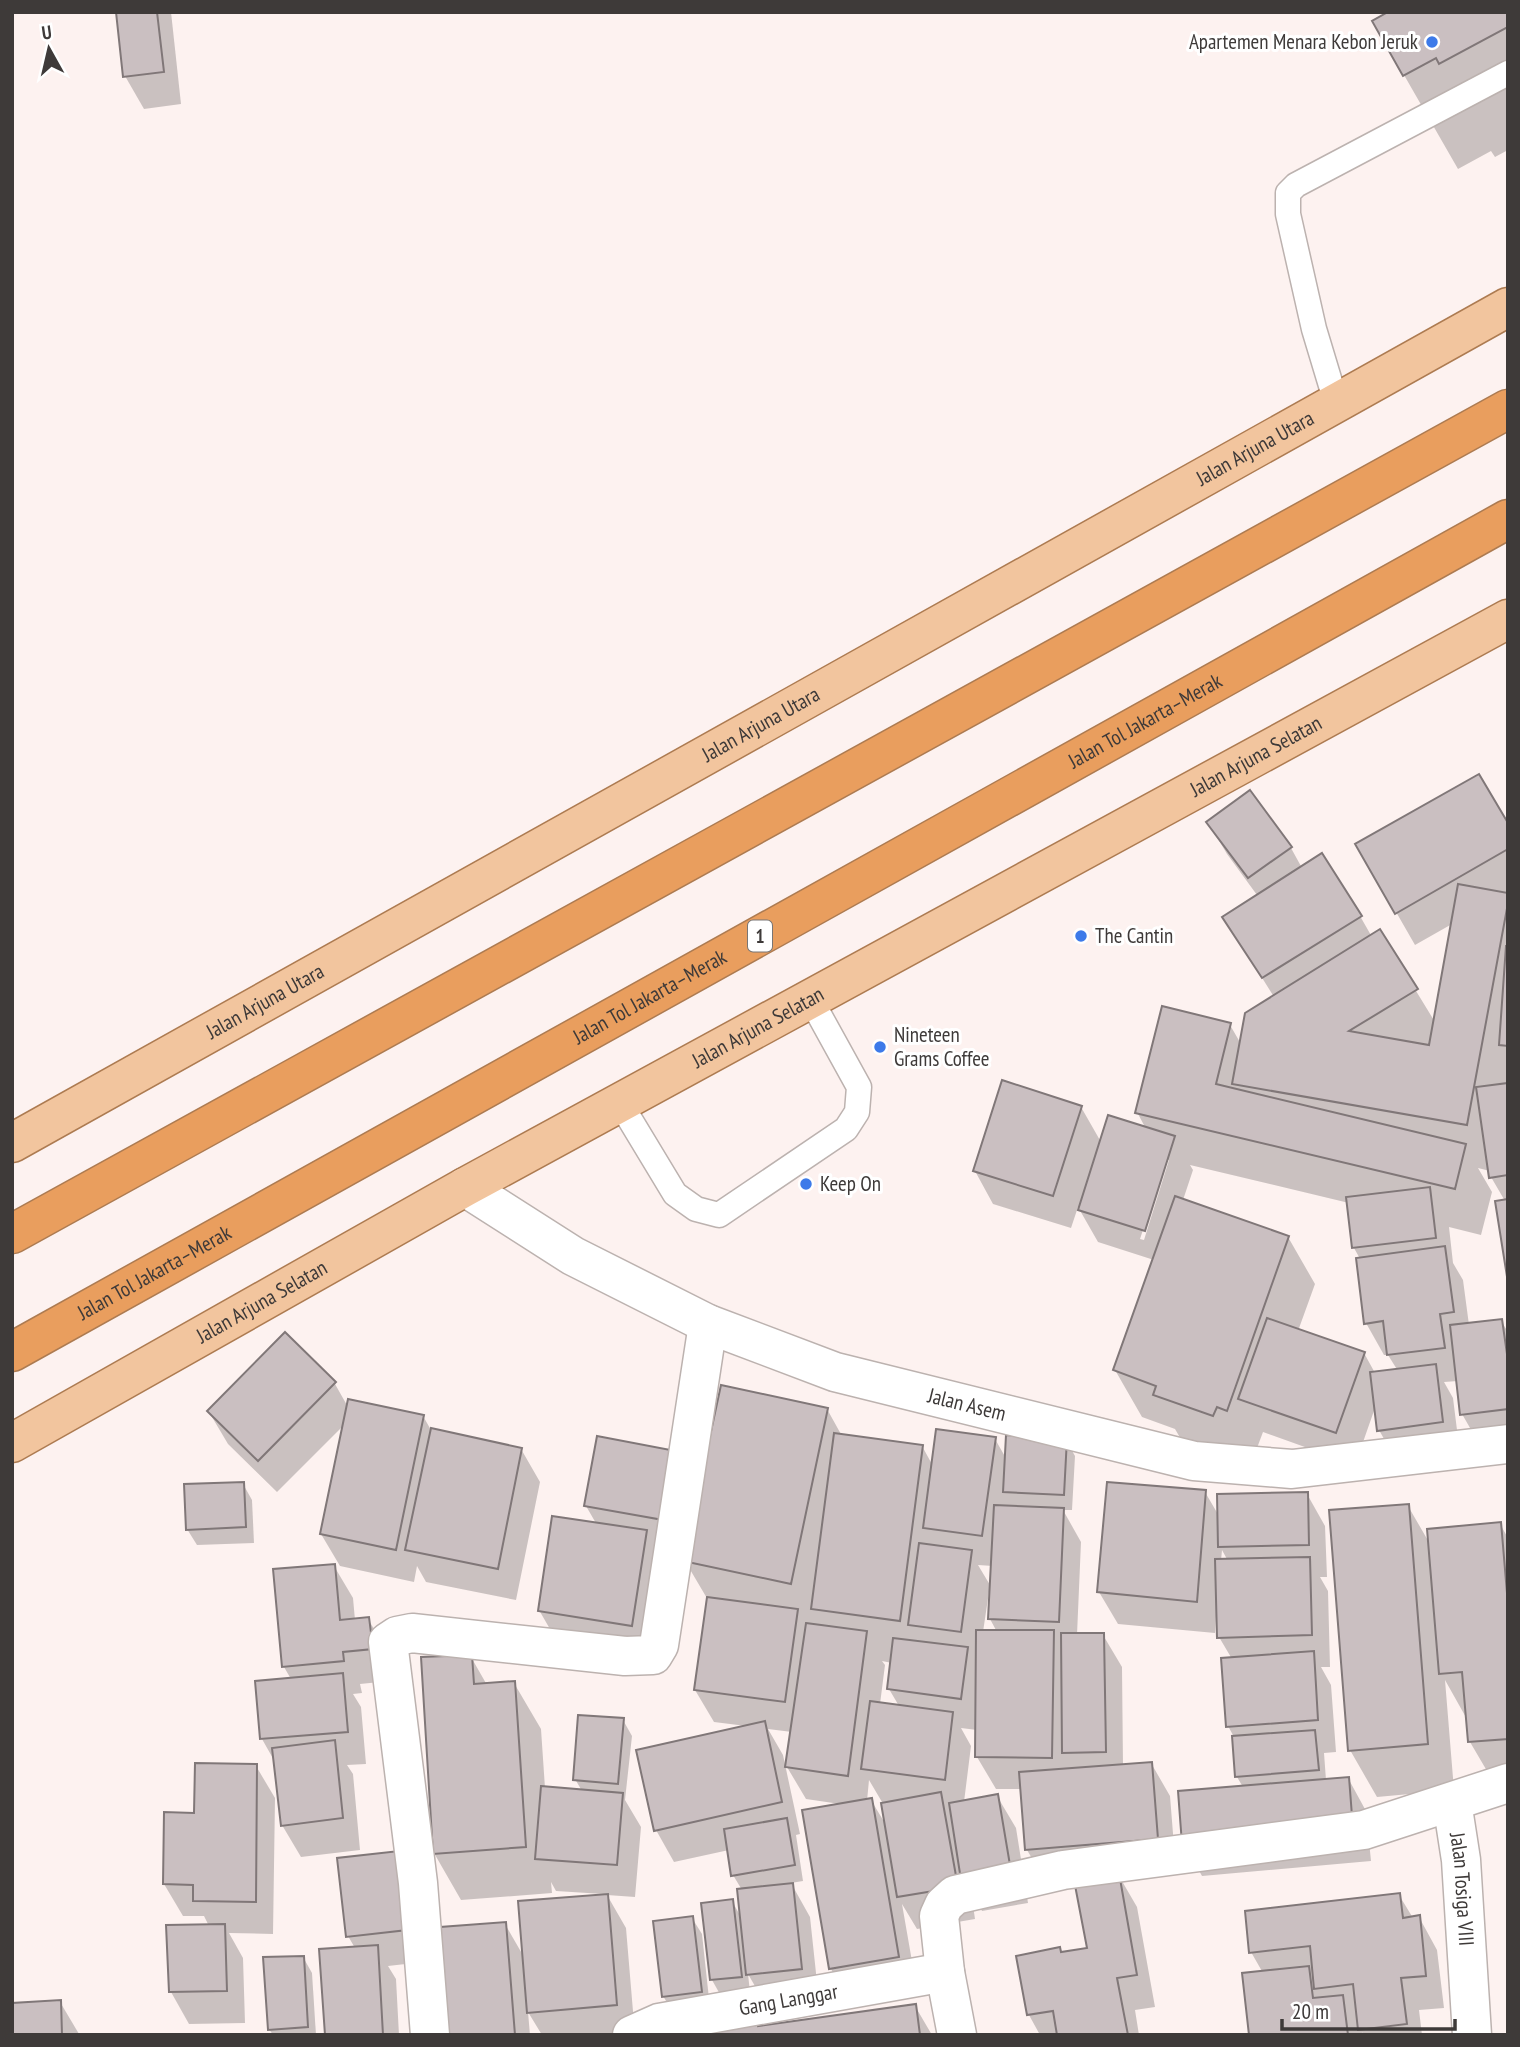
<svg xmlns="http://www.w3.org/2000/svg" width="1520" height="2047" font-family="'PT Sans Narrow',sans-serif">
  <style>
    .shadow { fill: #0003; fill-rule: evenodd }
    .building { fill: #cabfc1; stroke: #807778; stroke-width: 2 }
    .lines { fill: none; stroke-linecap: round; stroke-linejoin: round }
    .lane-casing { stroke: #bcb2af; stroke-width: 27 }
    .street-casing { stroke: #bcb2af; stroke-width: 41 }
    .primary-casing { stroke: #ad7b51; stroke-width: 41 }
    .highway-casing { stroke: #ad7b51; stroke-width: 41 }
    .lane { stroke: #fff; stroke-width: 24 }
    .street { stroke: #fff; stroke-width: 38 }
    .primary { stroke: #f2c59e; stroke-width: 38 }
    .highway { stroke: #e99e5e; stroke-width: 38 }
    .poi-dot { fill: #3d7ae9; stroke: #fff; stroke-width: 2.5 }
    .labels { text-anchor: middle; stroke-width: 6; stroke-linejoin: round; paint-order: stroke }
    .shield { fill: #fff; stroke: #787574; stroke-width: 2 }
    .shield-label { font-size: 19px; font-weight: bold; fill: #3e3a39 }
    .poi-label { font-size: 21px; fill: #3e3a39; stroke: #fff; text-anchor: start }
    .street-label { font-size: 21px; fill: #3e3a39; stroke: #fff }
  </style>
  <rect width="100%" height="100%" fill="#fdf2f0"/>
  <g class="shadow">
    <path d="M118 12H171L181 104 144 109 125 76Z"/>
    <path d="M1508 12V150L1495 157 1491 151 1458 169 1404 75Z"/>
    <path d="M1208 822 1291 848 1302 868 1360 916 1372 937 1380 932 1435 1022 1452 924 1415 945 1357 844 1508 827V1271L1505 1201 1491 1177 1490 1171 1478 1168 1492 1192 1481 1235 1449 1227 1453 1263 1463 1280 1469 1325 1501 1321 1508 1332V1443L1481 1447 1462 1414 1458 1381 1444 1382 1453 1398 1460 1454 1397 1462 1379 1430 1376 1405 1355 1465 1263 1432 1254 1456 1182 1441 1175 1429 1142 1417 1115 1370 1154 1260 1098 1242 1078 1207 1071 1228 993 1204 975 1171 1081 1107 1101 1142 1146 1129 1137 1112 1230 1025 1241 1044 1274 997 1224 917 1257 895 1227 854ZM1166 1160H1169L1144 1240 1140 1239ZM1190 1165 1349 1203 1354 1248 1359 1257 1366 1323 1384 1355H1388L1398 1371 1375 1373 1364 1353 1298 1331 1315 1284 1288 1237 1183 1200 1193 1170Z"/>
    <path d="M285 1335 335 1384 348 1407 423 1416 431 1430 521 1449 540 1482 516 1600 426 1582 417 1566 414 1582 340 1566 321 1534 345 1424 277 1492 228 1444 209 1412Z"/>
    <path d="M827 1409 842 1436 922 1446 933 1466 995 1439 1007 1460 1066 1440 1075 1456 1072 1510H1063L1081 1542 1077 1635H1103L1122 1667 1123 1766 1151 1763 1170 1796 1176 1871 1119 1876 1137 1907 1155 2007 1135 2010 1139 2035H1040L1029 2015 1060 1949 1062 1954 1089 1949 1076 1880 1046 1882 1027 1850 1022 1789H996L977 1757V1730L961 1728 971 1746 964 1802 997 1796 1016 1828 1028 1903 982 1911 971 1892 975 1919 917 1929 902 1904 917 1990 849 2001 831 1969 840 1804 806 1799 787 1767 792 1732 768 1729 783 1755 800 1834 796 1835 803 1881 791 1883 810 1917 819 2001 767 2007 748 1974 750 1992 721 1996 712 1980 732 1901 742 1919V1890L733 1875 729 1850 674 1862 656 1830 746 1726 714 1722 695 1690 708 1600 685 1561 650 1657 558 1643 539 1610 597 1525 586 1506 680 1453ZM978 1565 993 1566 990 1619 997 1632H983L990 1585ZM882 1661 892 1663 889 1689 899 1706 880 1704 885 1665ZM869 1780 882 1802 886 1825 871 1800 867 1801Z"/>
    <path d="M243 1484 252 1500 254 1543 197 1545 187 1529Z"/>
    <path d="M1205 1492 1219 1516 1307 1494 1325 1526 1327 1577H1320L1328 1591 1330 1667H1321L1331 1685 1336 1752 1324 1753 1326 1780 1348 1778 1366 1811 1371 1861 1202 1876 1184 1843 1243 1787 1237 1777 1234 1737 1228 1726 1232 1659 1219 1637 1218 1616H1216L1215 1633 1118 1624 1099 1592ZM1222 1550 1228 1561H1221Z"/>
    <path d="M1408 1506 1430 1544 1500 1524 1508 1538V1787L1497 1788 1470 1742 1468 1721 1445 1680 1454 1790 1377 1797 1350 1750Z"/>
    <path d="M334 1566 353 1598 355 1620 368 1619 387 1651 390 1681 360 1684 362 1693 353 1694 361 1707 366 1764 347 1765 353 1774 360 1850 301 1857 282 1825 275 1762 262 1739 291 1679 284 1667Z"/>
    <path d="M471 1657 487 1685 514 1683 541 1729 545 1788 582 1791 575 1779 623 1720 632 1736 625 1800 641 1827 635 1897 607 1895 626 1928 635 2035H542L528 2012 530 2035H437L432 1961 388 1966 396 1979 399 2035H326L355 1948 348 1936 339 1859 430 1930 505 1924 524 1957 603 1896V1894L556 1891 551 1882 552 1893 461 1900 434 1853Z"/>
    <path d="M256 1766 275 1798 273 1934 229 1933 243 1958 245 2023 189 2024 171 1992 209 1926 204 1916H183L164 1884 196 1814Z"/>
    <path d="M1399 1895 1413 1918 1419 1917 1437 1950 1444 2008 1419 2010 1422 2035H1363L1362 2032V2035H1251L1263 1973 1251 1952Z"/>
    <path d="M692 1918 702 1934 710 2008 673 2012 663 1996Z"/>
    <path d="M303 1957 312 1973 316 2035H273L269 2029Z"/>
    <path d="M60 2002 79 2034 12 2035Z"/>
    <path d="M915 2006 932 2035H709L756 2021 760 2027Z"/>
  </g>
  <g class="building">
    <path d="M116 12H157L164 72 123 77Z"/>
    <path d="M1388 12H1508V27L1439 64 1436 58 1403 76 1372 21Z"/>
    <path d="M1479 774 1508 823V849L1395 914 1355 844Z"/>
    <path d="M1250 790 1292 847 1248 878 1206 822Z"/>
    <path d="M1322 853 1362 916 1262 978 1222 917Z"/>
    <path d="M1458 884 1508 893V903L1467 1125 1232 1084 1245 1013 1380 929 1418 989 1349 1031 1429 1045Z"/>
    <path d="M1506 946H1508V1046L1499 1045Z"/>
    <path d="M1162 1006 1231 1023 1216 1084 1466 1144 1455 1189 1135 1113Z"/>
    <path d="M1002 1080 1082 1106 1053 1196 973 1171Z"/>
    <path d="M1508 1083V1175L1489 1178 1476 1087Z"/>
    <path d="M1108 1115 1175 1136 1145 1231 1078 1210Z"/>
    <path d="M1430 1187 1436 1238 1352 1248 1346 1197Z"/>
    <path d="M1175 1196 1289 1236 1227 1411 1217 1407 1213 1416 1153 1395 1156 1386 1113 1370Z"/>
    <path d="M1508 1199V1283L1495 1201Z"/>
    <path d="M1445 1246 1454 1312 1440 1314 1445 1348 1387 1355 1383 1321 1364 1324 1356 1258Z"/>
    <path d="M1267 1318 1365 1352 1336 1433 1238 1399Z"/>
    <path d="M1502 1319 1508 1361V1409L1460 1415 1450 1325Z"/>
    <path d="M285 1332 336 1382 258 1461 207 1411Z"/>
    <path d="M1436 1364 1443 1422 1377 1431 1370 1372Z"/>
    <path d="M721 1385 828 1408 791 1584 683 1561Z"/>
    <path d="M348 1399 424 1415 396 1550 320 1534Z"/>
    <path d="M431 1428 522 1448 498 1569 405 1550Z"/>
    <path d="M936 1429 996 1437 982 1536 923 1528Z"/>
    <path d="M834 1433 923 1445 900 1621 811 1609Z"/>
    <path d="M1006 1435 1067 1438 1064 1495 1003 1492Z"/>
    <path d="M597 1436 681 1452 669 1521 584 1506Z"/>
    <path d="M244 1482 246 1527 186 1530 184 1484Z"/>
    <path d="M1107 1482 1206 1490 1197 1602 1097 1592Z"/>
    <path d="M1308 1492 1309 1545 1218 1547 1217 1494Z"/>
    <path d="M1409 1504 1428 1744 1348 1751 1329 1510Z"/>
    <path d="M994 1505 1064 1508 1059 1622 988 1619Z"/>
    <path d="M552 1516 647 1530 632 1626 538 1611Z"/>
    <path d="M1501 1522 1508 1605V1739L1468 1742 1462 1672 1439 1674 1427 1529Z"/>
    <path d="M919 1543 972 1550 961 1632 908 1625Z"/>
    <path d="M1310 1557 1312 1635 1217 1638 1215 1559Z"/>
    <path d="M335 1564 340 1620 369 1617 373 1649 343 1652 344 1661 282 1667 273 1569Z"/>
    <path d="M707 1597 798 1609 785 1702 694 1690Z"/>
    <path d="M806 1623 867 1631 848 1776 785 1767Z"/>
    <path d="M976 1630H1054L1052 1758 975 1757Z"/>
    <path d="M1061 1633H1104L1106 1752 1062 1753Z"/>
    <path d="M893 1638 968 1647 961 1699 887 1689Z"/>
    <path d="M1314 1651 1318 1720 1226 1727 1221 1658Z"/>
    <path d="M472 1655 474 1684 515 1681 526 1847 433 1854 421 1657Z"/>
    <path d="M343 1673 348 1732 260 1739 255 1681Z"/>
    <path d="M870 1701 953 1712 945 1780 861 1769Z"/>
    <path d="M578 1715 624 1718 618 1784 573 1780Z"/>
    <path d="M765 1721 782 1802 654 1831 636 1750Z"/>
    <path d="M1315 1730 1319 1770 1235 1777 1232 1736Z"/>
    <path d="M335 1740 343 1818 281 1826 272 1748Z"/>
    <path d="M1152 1762 1158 1839 1025 1850 1019 1772Z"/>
    <path d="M195 1763 257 1764 256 1902 193 1901V1885L163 1884 164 1812 194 1813Z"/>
    <path d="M1349 1777 1353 1829 1182 1844 1178 1791Z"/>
    <path d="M541 1786 623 1793 617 1865 535 1859Z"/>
    <path d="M941 1792 958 1887 897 1897 881 1803Z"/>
    <path d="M998 1794 1011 1871 961 1880 949 1803Z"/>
    <path d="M872 1798 899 1957 829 1969 802 1810Z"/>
    <path d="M787 1818 795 1865 731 1876 724 1829Z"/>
    <path d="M408 1850 416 1929 346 1937 337 1858Z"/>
    <path d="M1119 1873 1137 1975 1117 1978 1128 2035H1057L1053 2011 1027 2015 1016 1956 1060 1947 1061 1952 1087 1948 1074 1880Z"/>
    <path d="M793 1883 802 1969 746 1975 737 1889Z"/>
    <path d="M1400 1893 1403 1918 1420 1915 1426 1976 1401 1978 1407 2024 1358 2030 1353 1984 1314 1989 1310 1946 1249 1953 1245 1911Z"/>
    <path d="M608 1894 617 2005 527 2013 518 1901Z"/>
    <path d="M733 1899 742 1977 710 1980 701 1903Z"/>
    <path d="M693 1916 702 1992 662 1997 653 1921Z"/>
    <path d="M506 1922 515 2035H436L427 1928Z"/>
    <path d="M225 1924 227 1991 169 1992 166 1925Z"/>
    <path d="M378 1945 383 2035H325L319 1949Z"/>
    <path d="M304 1956 308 2027 268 2030 263 1957Z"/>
    <path d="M1309 1966 1313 1998 1343 1995 1348 2035H1249L1242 1973Z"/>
    <path d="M61 2000 62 2035H12V2003Z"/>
    <path d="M916 2004 920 2035H707L706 2026 757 2019 758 2026Z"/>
  </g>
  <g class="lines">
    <g class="lane-casing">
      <g id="lane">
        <path d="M1336 402 1314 329 1288 214V193L1296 185 1508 73"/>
        <path d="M620 1103 675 1194 696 1209 719 1215 846 1129 857 1112 859 1087 811 1000"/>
      </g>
    </g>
    <g class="street-casing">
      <g id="street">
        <path id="s1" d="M465 1187 573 1256 708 1324 835 1372 1194 1461 1292 1469 1508 1444"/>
        <path id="s2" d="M1452 1802 1461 1860 1472 2035"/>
        <path d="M430 2035 418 1883 388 1642 397 1636 412 1633 625 1656 653 1655 659 1645 708 1324"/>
        <path id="s3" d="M632 2035 659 2023 945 1972"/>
        <path d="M957 2035 945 1972 939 1916 944 1905 955 1895 1063 1870 1364 1830 1508 1783"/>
      </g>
    </g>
    <g class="primary-casing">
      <g id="primary">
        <path id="s4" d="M12 1143 1508 307"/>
        <path id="s5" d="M12 1443 465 1187 1508 619"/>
      </g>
    </g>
    <g class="highway-casing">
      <g id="highway">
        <path d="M12 1234 1508 409"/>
        <path id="s6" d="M12 1352 1508 519"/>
      </g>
    </g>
    <use href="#lane" class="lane"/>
    <use href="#street" class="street"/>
    <use href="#primary" class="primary"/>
    <use href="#highway" class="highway"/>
  </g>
  <g class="poi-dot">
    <circle cx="1432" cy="42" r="7"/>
    <circle cx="1081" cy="936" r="7"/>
    <circle cx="880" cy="1047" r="7"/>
    <circle cx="806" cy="1184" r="7"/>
  </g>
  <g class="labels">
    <rect class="shield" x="748" y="920.5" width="24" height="31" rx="5"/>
    <g class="shield-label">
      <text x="760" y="943">1</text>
    </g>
    <g class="poi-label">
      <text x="1418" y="49" text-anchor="end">Apartemen Menara Kebon Jeruk</text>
      <text x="1095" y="943">The Cantin</text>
      <text x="894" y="1042">Nineteen<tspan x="894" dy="24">Grams Coffee</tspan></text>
      <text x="820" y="1191">Keep On</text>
    </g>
    <g class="street-label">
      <text dy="7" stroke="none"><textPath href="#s4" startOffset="1424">Jalan Arjuna Utara</textPath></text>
      <text dy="7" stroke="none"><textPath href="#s6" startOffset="1297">Jalan Tol Jakarta–Merak</textPath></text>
      <text dy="7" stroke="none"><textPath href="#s4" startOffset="858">Jalan Arjuna Utara</textPath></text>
      <text dy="7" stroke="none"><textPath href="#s5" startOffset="1421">Jalan Arjuna Selatan</textPath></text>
      <text dy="7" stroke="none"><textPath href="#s6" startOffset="730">Jalan Tol Jakarta–Merak</textPath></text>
      <text dy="7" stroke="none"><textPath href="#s4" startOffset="290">Jalan Arjuna Utara</textPath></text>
      <text dy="7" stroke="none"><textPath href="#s5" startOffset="854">Jalan Arjuna Selatan</textPath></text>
      <text dy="7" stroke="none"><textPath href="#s6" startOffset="163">Jalan Tol Jakarta–Merak</textPath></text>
      <text dy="7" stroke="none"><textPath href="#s5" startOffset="287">Jalan Arjuna Selatan</textPath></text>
      <text dy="7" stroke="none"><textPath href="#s1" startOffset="551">Jalan Asem</textPath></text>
      <text dy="7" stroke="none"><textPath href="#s2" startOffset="88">Jalan Tosiga VIII</textPath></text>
      <text dy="7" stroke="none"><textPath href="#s3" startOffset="161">Gang Langgar</textPath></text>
    </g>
  </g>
  <rect width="1520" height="2047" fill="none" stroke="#3e3a39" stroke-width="28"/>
  <g transform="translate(49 49) rotate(352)" stroke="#ffffff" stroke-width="5" paint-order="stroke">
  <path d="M0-5L12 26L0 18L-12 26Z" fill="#3e3a39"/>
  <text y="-10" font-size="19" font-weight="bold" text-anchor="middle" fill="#3e3a39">U</text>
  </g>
  <path d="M1282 2019v10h173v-10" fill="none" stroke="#3e3a39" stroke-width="3.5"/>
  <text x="1292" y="2019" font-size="21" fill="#3e3a39" stroke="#ffffff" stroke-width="5" paint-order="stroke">20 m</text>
</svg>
